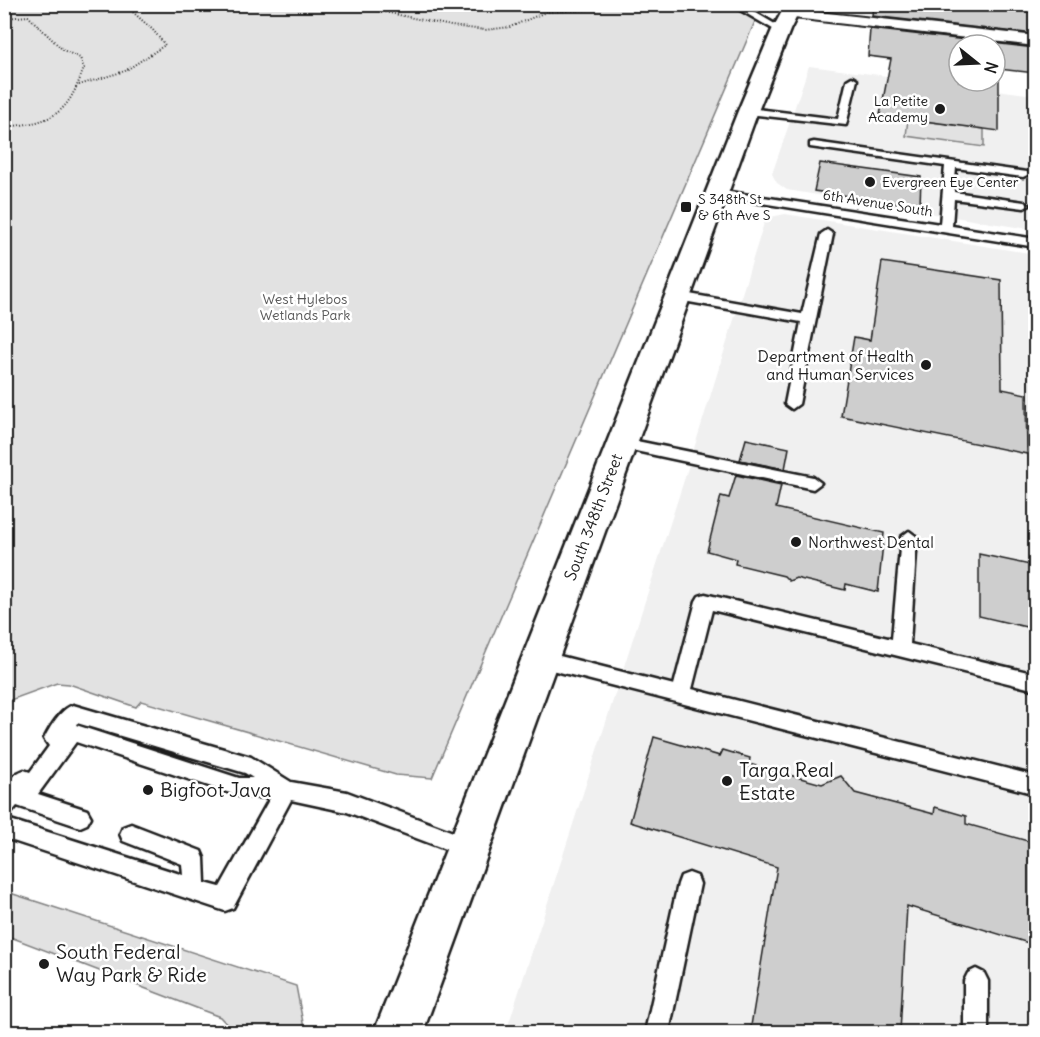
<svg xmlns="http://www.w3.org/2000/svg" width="1040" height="1037" font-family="Delius,sans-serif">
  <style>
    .built { fill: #f0f0f0 }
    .green { fill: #e2e2e2; stroke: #7f7f7f; stroke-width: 1.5 }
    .building { fill: #cecece; stroke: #1c1c1c; stroke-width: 1.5; fill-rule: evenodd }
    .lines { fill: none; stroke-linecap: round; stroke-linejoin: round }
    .service-casing { stroke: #1c1c1c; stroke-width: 5 }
    .minor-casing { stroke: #1c1c1c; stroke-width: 4 }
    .primary-casing { stroke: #1c1c1c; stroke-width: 5 }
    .path { stroke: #1c1c1c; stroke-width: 2; stroke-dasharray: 1 2; stroke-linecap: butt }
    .service { fill: #fff; fill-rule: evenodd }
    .minor { fill: #fff; fill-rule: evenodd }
    .primary { fill: #fff; fill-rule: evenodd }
    .poi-dot { fill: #1c1c1c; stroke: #fff; stroke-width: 2 }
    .labels { text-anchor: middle; stroke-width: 5; stroke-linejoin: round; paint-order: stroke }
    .far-poi-label { font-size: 14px; fill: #1c1c1c; stroke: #fff; text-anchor: start }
    .far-street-label { font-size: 14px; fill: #1c1c1c; stroke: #fff }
    .far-park-label { font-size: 14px; fill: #575757; stroke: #fff }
    .poi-label { font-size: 16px; fill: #1c1c1c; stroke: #fff; text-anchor: end }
    .street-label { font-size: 16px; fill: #1c1c1c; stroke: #fff }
    .near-poi-label { font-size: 20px; fill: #1c1c1c; stroke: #fff; text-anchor: start }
  </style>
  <rect width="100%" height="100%" fill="#fff"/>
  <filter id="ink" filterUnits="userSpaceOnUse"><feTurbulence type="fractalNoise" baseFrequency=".0167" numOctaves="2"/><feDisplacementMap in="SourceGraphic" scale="12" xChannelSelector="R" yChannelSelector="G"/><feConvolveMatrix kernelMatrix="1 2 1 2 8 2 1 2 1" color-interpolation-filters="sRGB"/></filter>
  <g filter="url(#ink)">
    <g class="built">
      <path d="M809 66 1035 95V230L787 190 777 183 772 174Z"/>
      <path d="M785 214 1035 254V1032H506L687 471 764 223 771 217Z"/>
    </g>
    <g class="green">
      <path d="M4 5H762L432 778 396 775 141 701 136 707 69 684 57 683 5 702Z"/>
      <path d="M908 119 984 129V147L906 136Z"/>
      <path d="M4 891 296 986 304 1028 302 1032H234L220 1017 5 935Z"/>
    </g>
    <g class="building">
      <path d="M873 4H988L1035 13V34L872 16Z"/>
      <path d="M870 29 1035 48V73L999 69V131L880 115 891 59 868 56ZM959 45H995V81H959Z"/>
      <path d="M820 163 921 177 920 206 814 191Z"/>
      <path d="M882 262 1001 280 1002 389 1026 394 1027 454 841 416 854 337 870 340Z"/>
      <path d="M746 439 789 448 785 469 740 460Z"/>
      <path d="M736 475 781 485 776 508 884 533 878 592 846 584 845 590 796 578 789 581 784 576 735 564 736 559 707 551 721 496 729 498Z"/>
      <path d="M979 554 1035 566V629L979 616Z"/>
      <path d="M654 737 720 756 723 750 750 758 749 764 822 784 841 776 855 793 934 814 935 807 966 816V824L1035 843V945L907 906 900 1032H750L777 867 630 822Z"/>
    </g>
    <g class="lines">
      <g class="service-casing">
        <g id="service">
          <path d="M730 4H741L785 30 778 32Z"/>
          <path d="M852 77 857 80 846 125 748 114 743 111 748 108 838 119 847 80Z"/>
          <path d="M814 142 1027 172 1029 174 1023 177 956 168 954 192 1024 202 1030 205 1024 208 954 199 952 226 1036 239V247L717 196 711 193 717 190 940 224 945 166 810 147V143Z"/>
          <path d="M827 230 833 234 799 404 792 409 785 404 801 322 678 300 672 296 678 292 802 314 821 234Z"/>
          <path d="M622 438 813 477 821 483 813 489 617 447 614 443Z"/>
          <path d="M909 531 917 537 910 644 1036 674V690L712 610 692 689 1036 776V794L540 667 533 664 531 659 533 654 540 651 674 685 696 601 699 596 705 594 892 639 901 537Z"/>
          <path d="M73 705 251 757 291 782 347 792 477 841 480 848 477 855 469 858 347 812 291 800 233 908 225 911 4 838V818L183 875 182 864 123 841 120 834 123 827 131 824 201 851 204 858 205 883 220 887 270 798 239 796 76 742 38 794 87 810 91 817 87 824 80 827 17 806 11 813 4 815C4 797 3 777 24 770L30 772 49 746 44 739C50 727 61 709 73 705ZM77 723 245 773 253 778H239L76 725Z"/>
          <path d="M689 873 697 876 700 884 669 1032H645L678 884 681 876Z"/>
          <path d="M976 969 984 973 988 981V1032H964V981L968 973Z"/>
        </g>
      </g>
      <g class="minor-casing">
        <path id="minor" d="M791 9 1036 36V46L785 17 783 14 785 11Z"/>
      </g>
      <g class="primary-casing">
        <path id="primary" d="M786 4H803L790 30 758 111 423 1032H374L738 111 772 30Z"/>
      </g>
      <g class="path">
        <path d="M347 4 451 26 485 30 510 27 546 12 589 10 585 4"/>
        <path d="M4 18 28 16 63 50 80 58 84 68C67 116 53 122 4 127"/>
        <path d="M79 85 125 71 165 45 153 30 124 4"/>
      </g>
      <use href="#service" class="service"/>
      <use href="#minor" class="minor"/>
      <use href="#primary" class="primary"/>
    </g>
  </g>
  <g class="poi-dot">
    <circle cx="940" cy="109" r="6"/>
    <circle cx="870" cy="182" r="6"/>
    <rect x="680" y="201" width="12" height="12" rx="3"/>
    <circle cx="926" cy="365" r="6"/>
    <circle cx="796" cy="542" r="6"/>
    <circle cx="727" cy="781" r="6"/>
    <circle cx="148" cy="790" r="6"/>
    <circle cx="44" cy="964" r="6"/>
  </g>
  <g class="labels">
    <g class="far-poi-label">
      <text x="928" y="106" text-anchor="end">La Petite<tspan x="928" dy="16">Academy</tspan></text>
      <text x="882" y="187">Evergreen Eye Center</text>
      <text x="698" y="204">S 348th St<tspan x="698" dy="16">&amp; 6th Ave S</tspan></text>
    </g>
    <g class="far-street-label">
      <text transform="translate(878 203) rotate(9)" y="5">6th Avenue South</text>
    </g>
    <g class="far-park-label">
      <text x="305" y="304">West Hylebos<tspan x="305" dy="16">Wetlands Park</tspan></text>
    </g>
    <g class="poi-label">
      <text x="914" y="362">Department of Health<tspan x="914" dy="18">and Human Services</tspan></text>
      <text x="808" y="548" text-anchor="start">Northwest Dental</text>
    </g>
    <g class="street-label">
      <text transform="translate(593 517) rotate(-69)" y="6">South 348th Street</text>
    </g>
    <g class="near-poi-label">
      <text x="739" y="777">Targa Real<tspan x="739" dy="23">Estate</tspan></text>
      <text x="160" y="797">Bigfoot Java</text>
      <text x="56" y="959">South Federal<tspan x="56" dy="23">Way Park &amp; Ride</tspan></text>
    </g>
  </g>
  <rect width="1040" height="1037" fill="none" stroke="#fff" stroke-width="24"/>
  <rect x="12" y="12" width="1016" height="1013" fill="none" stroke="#1c1c1c" stroke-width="2" filter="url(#ink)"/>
  <g transform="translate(977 63) rotate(108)"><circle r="28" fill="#ffffff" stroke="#a4a4a4" stroke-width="1.5"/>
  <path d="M0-4.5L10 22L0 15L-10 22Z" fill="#1c1c1c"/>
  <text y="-9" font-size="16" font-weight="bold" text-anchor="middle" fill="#1c1c1c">N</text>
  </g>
</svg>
